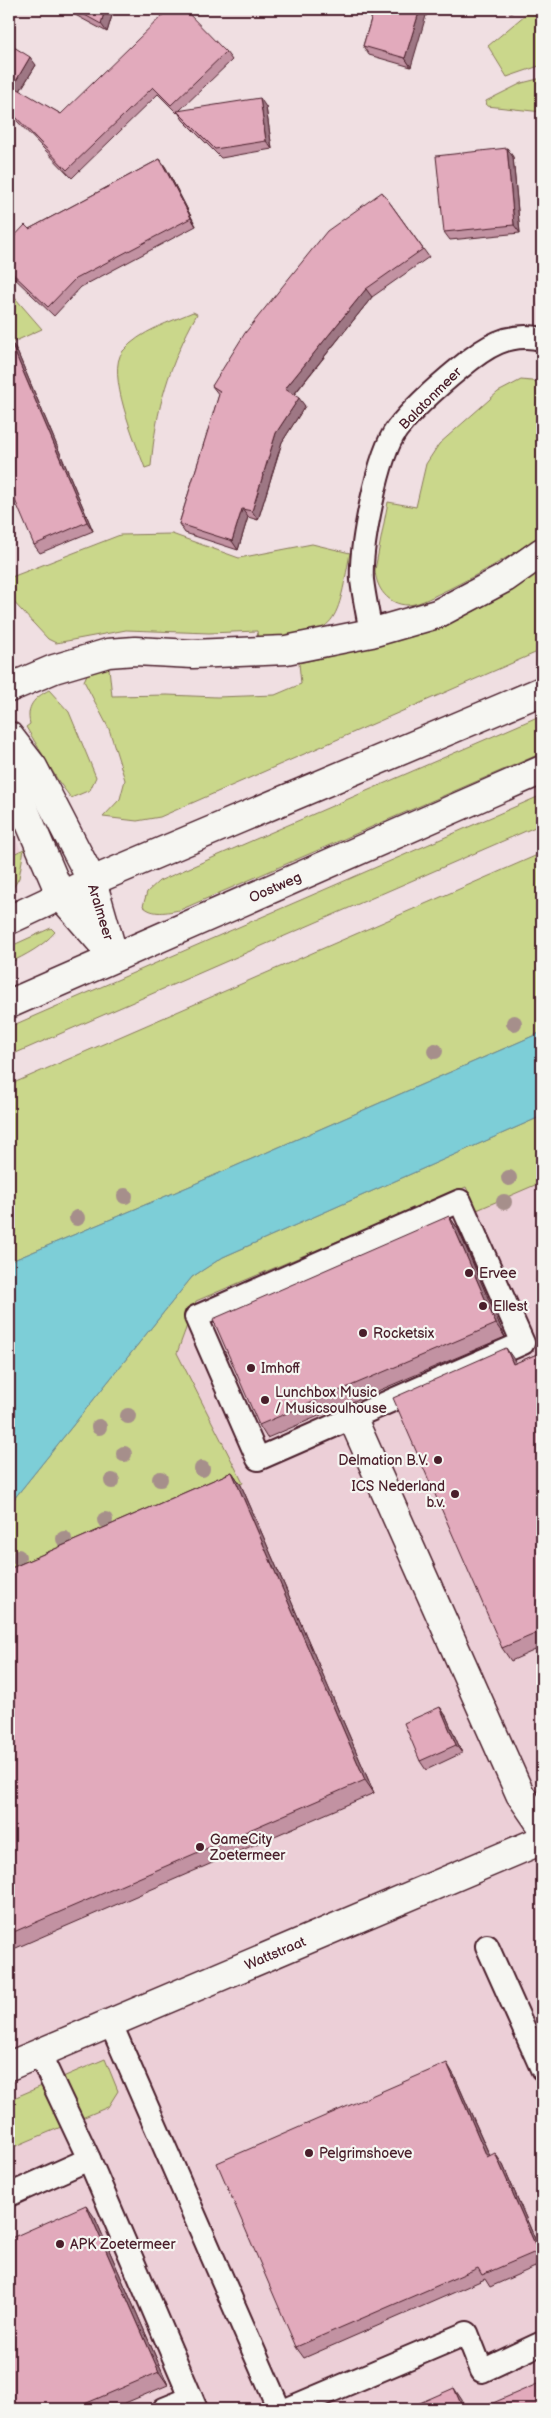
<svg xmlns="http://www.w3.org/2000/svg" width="551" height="2418" font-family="'Balsamiq Sans',sans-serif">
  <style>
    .built { fill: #eccfd7 }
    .green { fill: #cad78b; stroke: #8a7b5b }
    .water { fill: #7dced7; stroke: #698892 }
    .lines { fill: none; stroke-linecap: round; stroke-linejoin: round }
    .service-casing { stroke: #4a1f2b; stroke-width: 26 }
    .minor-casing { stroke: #4a1f2b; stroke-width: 31 }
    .secondary-casing { stroke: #4a1f2b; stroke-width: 31 }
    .service { stroke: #f6f6f2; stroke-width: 22 }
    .minor { stroke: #f6f6f2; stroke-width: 28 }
    .secondary { stroke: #f6f6f2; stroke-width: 28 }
    .tree { fill: #a68f8b }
    .wall { fill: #c292a2; stroke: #4a1f2b }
    .shaded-wall { fill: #9e7784; stroke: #4a1f2b }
    .building { fill: #e2aabc; stroke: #4a1f2b }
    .poi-dot { fill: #4a1f2b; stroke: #f6f6f2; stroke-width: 2 }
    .labels { text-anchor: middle; stroke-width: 4.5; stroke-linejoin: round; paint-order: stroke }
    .street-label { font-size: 14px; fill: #4a1f2b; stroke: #f6f6f2 }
    .poi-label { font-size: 14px; fill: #4a1f2b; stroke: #f6f6f2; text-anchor: start }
  </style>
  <rect width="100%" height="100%" fill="#f0dfe2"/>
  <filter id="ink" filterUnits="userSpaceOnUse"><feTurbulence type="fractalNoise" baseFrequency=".02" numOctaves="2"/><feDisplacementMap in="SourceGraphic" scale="10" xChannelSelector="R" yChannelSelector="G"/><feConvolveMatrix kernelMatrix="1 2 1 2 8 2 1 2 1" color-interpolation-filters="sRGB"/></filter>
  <g filter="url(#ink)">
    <g class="built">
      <path d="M9 821 21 852 9 857Z"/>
      <path d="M542 1146V2409H9V1541L186 1373 177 1353 196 1301Z"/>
    </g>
    <g class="green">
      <path d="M532 9H542V65L507 77 488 46Z"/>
      <path d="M542 78V112L487 106 486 101 522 83Z"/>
      <path d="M9 291 42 329 9 344Z"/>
      <path d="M193 312 197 314C169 365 156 408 151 466L145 468C136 443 105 372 123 351 140 331 170 322 193 312Z"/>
      <path d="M521 380 542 382V534C512 556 481 573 447 590 435 595 422 604 408 605 388 605 376 588 375 570L388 502 416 507 426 464 439 444 498 392Z"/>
      <path d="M172 534 239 558 312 544 350 553C336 628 338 635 258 639L257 631 209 633 126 630 56 643 48 639 9 597V578L120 535Z"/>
      <path d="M542 569V650L160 817 137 821 103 817 120 799 125 780 109 729 84 681 88 672 109 668 112 696 167 695 217 697 275 695 301 684 299 663 367 648 474 611Z"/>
      <path d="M49 690 69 712 96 777 90 790 71 798 59 782 26 727 30 724C26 706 34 698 49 690Z"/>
      <path d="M542 715V753L180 910C167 912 153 916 143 906L147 892 159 881Z"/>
      <path d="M542 795V824L9 1056V1027Z"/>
      <path d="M24 849 19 878 9 895V856Z"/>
      <path d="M542 853V1032L190 1186 9 1262V1085Z"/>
      <path d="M51 928 55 932C43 946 26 955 9 963V947Z"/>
      <path d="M542 1116V1182L477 1210 466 1187 196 1301 177 1353 243 1483 9 1586V1505L192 1277 223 1257Z"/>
      <path d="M105 2059 118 2091 108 2107 9 2149V2100Z"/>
    </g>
    <path class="water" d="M542 1032V1116L223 1257 192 1277 9 1505V1262L190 1186Z"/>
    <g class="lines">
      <g class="service-casing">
        <g id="service">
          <path d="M371 633C368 615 364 597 362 580 360 547 378 454 397 429 415 406 438 386 460 368 485 347 509 331 542 339"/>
          <path d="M460 1201 523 1343 258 1459 196 1317Z"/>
          <path d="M487 1946 542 2069"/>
          <path d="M110 2022 279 2409"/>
          <path d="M89 2159 196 2409"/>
          <path d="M9 2195 89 2159 39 2053"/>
          <path d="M164 2409 191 2398"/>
          <path d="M288 2409 467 2333 482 2371 542 2343"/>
        </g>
      </g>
      <g class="minor-casing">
        <g id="minor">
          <path d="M9 688 54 669 108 653 135 651 193 654 286 650 371 633 437 614 505 578 542 552"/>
          <path d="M9 736 33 767 92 881 114 957"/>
          <path d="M9 774 61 896 108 950"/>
          <path d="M352 1417 520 1794 542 1826"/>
          <path d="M9 2066 542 1840"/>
        </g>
      </g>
      <g class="secondary-casing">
        <g id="secondary">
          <path d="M9 920 92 881 542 691"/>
          <path d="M9 1004 542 770"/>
        </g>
      </g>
      <use href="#service" class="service"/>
      <use href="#minor" class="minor"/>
      <use href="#secondary" class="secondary"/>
    </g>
    <g class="tree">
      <circle cx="514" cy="1023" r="8"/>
      <circle cx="435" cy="1051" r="8"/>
      <circle cx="509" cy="1178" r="8"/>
      <circle cx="125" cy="1196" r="8"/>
      <circle cx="504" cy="1202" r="8"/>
      <circle cx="77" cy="1218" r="8"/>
      <circle cx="128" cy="1416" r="8"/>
      <circle cx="99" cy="1427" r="8"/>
      <circle cx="124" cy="1454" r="8"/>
      <circle cx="202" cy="1469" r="8"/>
      <circle cx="160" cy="1479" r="8"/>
      <circle cx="112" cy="1481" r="8"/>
      <circle cx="105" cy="1520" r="8"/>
      <circle cx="64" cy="1539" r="8"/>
      <circle cx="18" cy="1557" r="8"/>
    </g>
    <g class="wall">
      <path d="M64 9H114L107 32Z"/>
      <path d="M374 9 411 67 369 55 363 46Z"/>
      <path d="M508 9H516L511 13Z"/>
      <path d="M9 44 36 65 20 91 61 114 226 52 232 60 179 111 266 107 272 149 221 158 183 120 178 112 177 113 158 94 72 178 15 119 9 129Z"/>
      <path d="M507 148 513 157 520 233 450 240 444 232Z"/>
      <path d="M160 159 166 168 196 226 81 287 54 316 9 273V242L29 229Z"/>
      <path d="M382 192 429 257 372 297 294 395 305 406 282 442 258 520 248 517 238 550 185 533 179 524 219 395 212 386Z"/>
      <path d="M10 341 16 349 93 531 40 553 34 545Z"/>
      <path d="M449 1216 458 1229 505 1337 267 1438 259 1425Z"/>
      <path d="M542 1352V1647L511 1661 502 1648 515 1361 516 1363Z"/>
      <path d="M232 1472 241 1485 374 1793 9 1951V1569Z"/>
      <path d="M440 1707 446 1716 462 1753 426 1770 420 1761Z"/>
      <path d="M454 2075 490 2156 503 2165 542 2255V2264L490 2287 485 2279 304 2358 296 2347Z"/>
      <path d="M95 2218 168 2385 111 2409H9Z"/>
    </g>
    <g class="shaded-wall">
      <path d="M105 9H114L107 32 101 24Z"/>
      <path d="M420 9H428L411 67 405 58Z"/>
      <path d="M30 57 36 65 18 94 13 86Z"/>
      <path d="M260 98 266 107 272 149 266 141Z"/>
      <path d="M10 111 15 119 9 129V112Z"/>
      <path d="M507 148 513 157 520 233 514 225Z"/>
      <path d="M160 159 166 168 196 226 191 218Z"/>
      <path d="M366 289 372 297 291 398 285 389Z"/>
      <path d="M10 341 16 349 93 531 87 522Z"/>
      <path d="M299 398 305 406 282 442 258 520 252 511 276 433Z"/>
      <path d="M242 509 248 517 238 550 232 541Z"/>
      <path d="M449 1216 458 1229 505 1337 496 1324Z"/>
      <path d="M506 1348 515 1361 522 1377 513 1364Z"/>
      <path d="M232 1472 241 1485 374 1793 365 1780Z"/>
      <path d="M440 1707 446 1716 462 1753 456 1745Z"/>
      <path d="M447 2063 454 2075 495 2168 487 2157Z"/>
      <path d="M495 2153 503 2165 542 2255V2258L538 2251Z"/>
      <path d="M86 2205 95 2218 168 2385 159 2372Z"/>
      <path d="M454 2388 462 2400 466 2409H463Z"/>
    </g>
    <g class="building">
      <path d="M74 9H105L101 24Z"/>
      <path d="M169 9H184L226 52 171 105 153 87 67 170 10 111 9 112V44L30 57 13 86 61 114Z"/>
      <path d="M374 9H420L405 58 363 46Z"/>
      <path d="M260 98 266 141 215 149 177 111Z"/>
      <path d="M507 148 514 225 444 232 436 156Z"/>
      <path d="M160 159 191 218 75 279 48 307 9 270V242L25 225 29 229Z"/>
      <path d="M382 192 423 249 366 289 285 389 299 398 276 433 252 511 242 509 232 541 179 524 220 391 212 386 245 333 327 231Z"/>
      <path d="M9 341H10L87 522 34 545 9 486Z"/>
      <path d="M449 1216 496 1324 259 1425 213 1319Z"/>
      <path d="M506 1348 513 1364 542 1352V1631L502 1648 393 1398Z"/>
      <path d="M232 1472 365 1780 9 1934V1569Z"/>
      <path d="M440 1707 456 1745 420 1761 404 1723Z"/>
      <path d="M447 2063 487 2157 495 2153 538 2251 482 2275 478 2268 296 2347 217 2163Z"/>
      <path d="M86 2205 159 2372 73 2409H9V2239Z"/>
      <path d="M542 2382V2409H479Z"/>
      <path d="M454 2388 463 2409H406Z"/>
    </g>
  </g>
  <g class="poi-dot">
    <circle cx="469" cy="1273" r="5"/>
    <circle cx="483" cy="1306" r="5"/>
    <circle cx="363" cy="1333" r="5"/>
    <circle cx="251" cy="1368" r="5"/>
    <circle cx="265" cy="1400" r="5"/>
    <circle cx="438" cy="1460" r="5"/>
    <circle cx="455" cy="1494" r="5"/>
    <circle cx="200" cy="1847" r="5"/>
    <circle cx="309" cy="2153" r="5"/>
    <circle cx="60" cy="2244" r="5"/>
  </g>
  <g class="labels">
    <g class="street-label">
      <text transform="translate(430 398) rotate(-45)" y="5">Balatonmeer</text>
      <text transform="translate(275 887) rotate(-24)" y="5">Oostweg</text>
      <text transform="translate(101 912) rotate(73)" y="5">Aralmeer</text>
      <text transform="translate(275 1953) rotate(-23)" y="5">Wattstraat</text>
    </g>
    <g class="poi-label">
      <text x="479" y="1278">Ervee</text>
      <text x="493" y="1311">Ellest</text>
      <text x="373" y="1338">Rocketsix</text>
      <text x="261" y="1373">Imhoff</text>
      <text x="275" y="1397">Lunchbox Music<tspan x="275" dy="16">/ Musicsoulhouse</tspan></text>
      <text x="428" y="1465" text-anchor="end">Delmation B.V.</text>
      <text x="445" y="1491" text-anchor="end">ICS Nederland<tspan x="445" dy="16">b.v.</tspan></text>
      <text x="210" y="1844">GameCity<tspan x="210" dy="16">Zoetermeer</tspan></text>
      <text x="319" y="2158">Pelgrimshoeve</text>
      <text x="70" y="2249">APK Zoetermeer</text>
    </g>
  </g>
  <rect width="551" height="2418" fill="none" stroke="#f6f6f2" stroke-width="30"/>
  <rect x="15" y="15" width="521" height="2388" fill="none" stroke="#4a1f2b" stroke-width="2" filter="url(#ink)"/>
</svg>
